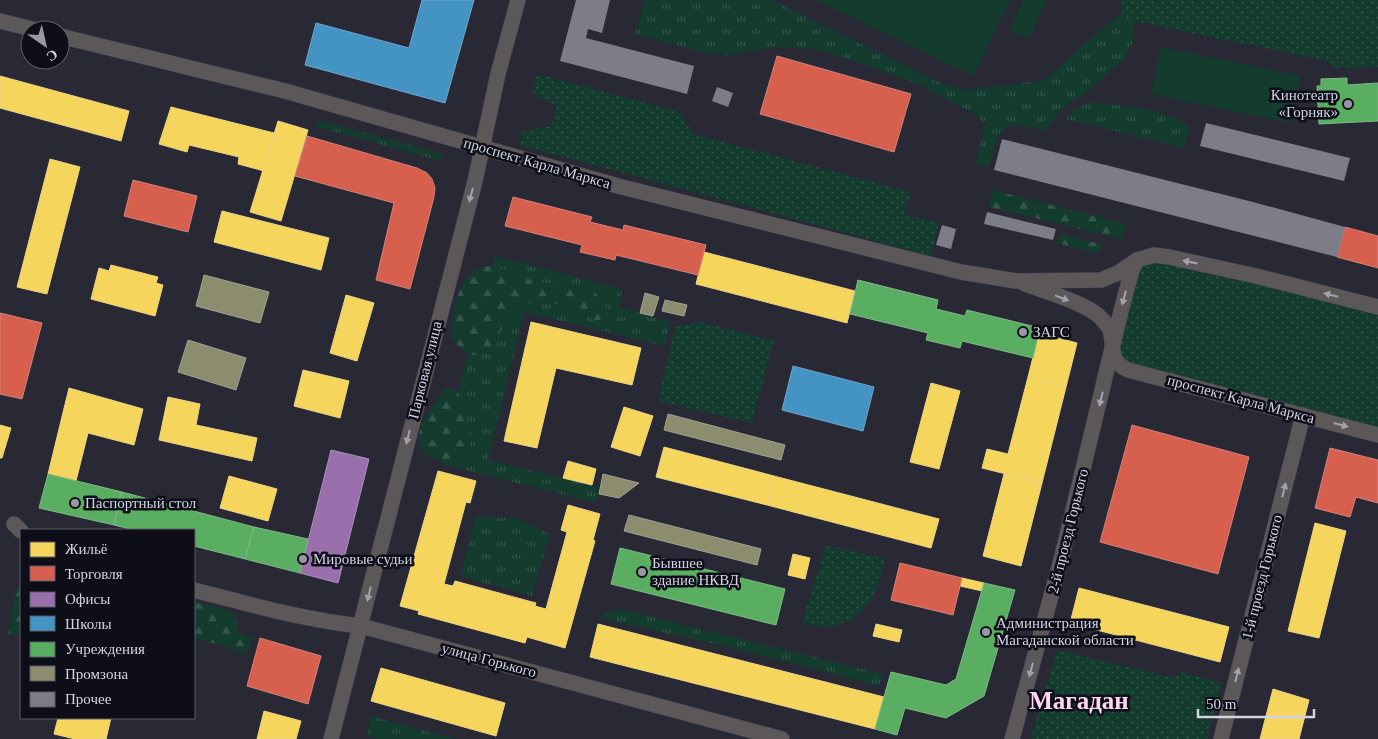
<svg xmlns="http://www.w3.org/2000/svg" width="1378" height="739" font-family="'Times New Roman',serif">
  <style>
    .grass { fill: url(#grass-tufts) }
    .forest { fill: url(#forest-firs) }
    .park { fill: url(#park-dots) }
    .pitch { fill: #133b2e }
    .homes { fill: #f6d55c; stroke: #ebd484 }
    .shops { fill: #d6604d; stroke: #d5827a }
    .offices { fill: #9970ab; stroke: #aa8ebc }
    .schools { fill: #4393c3; stroke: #6ea6cd }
    .public { fill: #5aae61; stroke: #7eb988 }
    .industry { fill: #8c8c6e; stroke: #a1a191 }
    .building { fill: #7d7d89 }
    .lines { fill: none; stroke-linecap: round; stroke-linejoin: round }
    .minor-casing { stroke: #454450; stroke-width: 16 }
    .minor { stroke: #5c5859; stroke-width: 15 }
    .oneway { fill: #a3a2ac }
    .poi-dot { fill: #9797a6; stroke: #0e0e18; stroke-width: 2 }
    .labels { text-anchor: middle; stroke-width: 5; stroke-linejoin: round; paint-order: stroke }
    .poi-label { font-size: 15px; fill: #d2d3e3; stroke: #0e0e18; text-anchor: start }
    .street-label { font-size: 15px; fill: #d2d3e3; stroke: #0e0e18 }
    .town-label { font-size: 25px; font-weight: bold; fill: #ffd5f2; stroke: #0e0e18 }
  </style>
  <defs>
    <pattern id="grass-tufts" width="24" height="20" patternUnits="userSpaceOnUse" patternTransform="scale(1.25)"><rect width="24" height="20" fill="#133b2e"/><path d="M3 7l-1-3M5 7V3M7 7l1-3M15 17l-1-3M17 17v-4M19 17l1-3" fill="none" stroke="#34564c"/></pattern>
    <pattern id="forest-firs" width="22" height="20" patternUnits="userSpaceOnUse" patternTransform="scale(1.25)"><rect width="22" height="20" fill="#133b2e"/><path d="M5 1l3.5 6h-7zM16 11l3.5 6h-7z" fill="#34564c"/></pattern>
    <pattern id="park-dots" width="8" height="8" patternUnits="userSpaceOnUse" patternTransform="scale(1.25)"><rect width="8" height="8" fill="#133b2e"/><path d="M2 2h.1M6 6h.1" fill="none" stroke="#34564c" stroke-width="1.8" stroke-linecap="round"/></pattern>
  </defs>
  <rect width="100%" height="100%" fill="#292835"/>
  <g class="grass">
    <path d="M645 0H772L936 81 949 86 968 90 1044 80 1122 12 1128 20 1135 22 1133 42 1124 59 1084 95 1069 103 1058 114 1045 131C1000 120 1000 124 989 167L976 164 985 123 973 113 935 94 921 85 846 58 814 49 776 47 727 55 710 54 635 34Z"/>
    <path d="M1088 102C1112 105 1176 108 1190 129L1184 148 1066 119 1073 110Z"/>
    <path d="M321 121 443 154 441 161 314 126Z"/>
    <path d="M495 256 622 289 620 307 670 322 665 346 524 312 488 460 599 487 596 503 442 464 440 458Z"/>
    <path d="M476 516 517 519 550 534 532 596 460 576Z"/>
    <path d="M619 609 883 674 879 686 741 650 600 618 607 612Z"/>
    <path d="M372 716 454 739H377L366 736Z"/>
  </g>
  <g class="forest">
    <path d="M992 190 1126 224 1122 239 989 207Z"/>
    <path d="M1062 234 1103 245 1097 253 1056 243Z"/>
    <path d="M494 266C508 271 524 279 539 282 567 287 593 279 607 309L602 320H594L562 304 526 303 508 318 489 350 478 356C465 354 459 348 451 337 453 313 456 277 482 267 485 266 490 266 494 266Z"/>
    <path d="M447 387 458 392 462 403 461 414 471 433 470 457 461 463 428 457C426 455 422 451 421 448 412 427 436 402 447 387Z"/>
    <path d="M21 582V621L18 636 8 633 16 589Z"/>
    <path d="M194 602 233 612 238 622V633L253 638 246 655 231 648 194 638Z"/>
  </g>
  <g class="park">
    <path d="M1121 0H1378V67L1334 68 1328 61 1128 20 1122 12Z"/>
    <path d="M537 74 680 112 693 134 911 192 904 214 939 223 931 256 519 145 523 131 551 126 557 106 532 93Z"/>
    <path d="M1145 257 1378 307V435L1119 364 1121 311Z"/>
    <path d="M701 322 774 341 752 423 658 401 675 326Z"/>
    <path d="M826 545 885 559C878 587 875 606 848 621 840 624 834 627 825 627 818 627 809 624 802 622Z"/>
    <path d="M1057 650 1174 678 1180 672 1222 683 1207 739H1031Z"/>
  </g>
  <g class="pitch">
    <path d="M816 0H1010L973 76Z"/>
    <path d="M1023 0H1047L1029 39 1010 30Z"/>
    <path d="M1161 47 1300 76 1290 123 1151 94Z"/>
  </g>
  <g class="homes">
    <path d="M0 76 129 111 121 141 0 108Z"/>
    <path d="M171 107 274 133 264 171 238 164 239 157 189 145 187 152 159 144Z"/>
    <path d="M278 121 308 130 281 221 250 212Z"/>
    <path d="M50 159 80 167 47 294 17 287Z"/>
    <path d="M222 211 329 238 321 270 214 242Z"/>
    <path d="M704 252 855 291 847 323 696 284Z"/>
    <path d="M111 265 158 277 156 283 163 285 155 316 91 299 99 268 109 271Z"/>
    <path d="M346 295 374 303 357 361 330 353Z"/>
    <path d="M531 322 641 348 632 385 556 368 537 448 504 441Z"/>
    <path d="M1039 333 1077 343 1066 387 1028 377Z"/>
    <path d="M303 370 349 381 340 418 294 406Z"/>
    <path d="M1028 377 1066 387 1042 483 982 468 987 449 1008 454Z"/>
    <path d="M931 383 960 391 939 469 910 462Z"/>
    <path d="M69 388 143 409 134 445 88 433 76 481 48 474Z"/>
    <path d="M168 397 200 404 196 425 257 438 252 461 159 440Z"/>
    <path d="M624 407 653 416 640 456 611 447Z"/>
    <path d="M0 425 11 428 2 458H0Z"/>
    <path d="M664 447 774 476 767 505 656 477Z"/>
    <path d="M568 461 596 469 592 485 563 478Z"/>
    <path d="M438 471 476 481 470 503 466 502 444 584 453 586 455 581 536 603 535 606 546 609 567 532 561 530 568 505 600 514 593 540 595 541 565 648 527 637 525 643 418 614 419 611 400 606Z"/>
    <path d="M1004 474 1042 483 1021 566 983 556Z"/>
    <path d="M229 476 277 489 268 521 220 508Z"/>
    <path d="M774 476 939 519 931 548 767 505Z"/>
    <path d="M1315 523 1346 531 1319 638 1288 631Z"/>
    <path d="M793 554 810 558 805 579 788 575Z"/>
    <path d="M962 578 984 583 982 591 960 586Z"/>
    <path d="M1079 588 1229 627 1220 662 1070 623Z"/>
    <path d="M598 624 884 697 875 729 590 657Z"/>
    <path d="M876 624 902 630 899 642 873 636Z"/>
    <path d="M381 668 505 703 496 736 371 701Z"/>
    <path d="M1273 689 1309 700 1299 739H1260Z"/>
    <path d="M264 711 301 721 296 739H257Z"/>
    <path d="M58 718H111L106 739H75L54 734Z"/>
  </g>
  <g class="shops">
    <path d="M777 56 911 94 894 152 760 114Z"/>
    <path d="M307 136 417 168 427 173 432 179 435 188 434 197 410 289 376 280 394 203 295 176Z"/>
    <path d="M133 180 197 196 188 232 124 216Z"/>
    <path d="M513 197 592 217 590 222 623 230 624 225 706 245 698 275 616 255 615 260 580 252 582 245 505 226Z"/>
    <path d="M1345 227 1378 236V268L1337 257Z"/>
    <path d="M0 313 42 323 22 399 0 394Z"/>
    <path d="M1132 425 1249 457 1218 574 1100 542Z"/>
    <path d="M1330 448 1378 460V503L1356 497 1350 517 1315 508Z"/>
    <path d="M900 563 962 578 953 615 891 600Z"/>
    <path d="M260 638 321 656 308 704 247 686Z"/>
  </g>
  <path class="offices" d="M331 450 369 459 338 583 300 573Z"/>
  <g class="schools">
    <path d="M422 0H474L445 103 305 65 316 23 409 48Z"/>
    <path d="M793 366 874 387 863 431 782 410Z"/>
  </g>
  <g class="public">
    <path d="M1347 78V85L1378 83V121L1319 124 1317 86H1321V79Z"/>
    <path d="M858 280 938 300 936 309 965 316 967 310 1040 328 1033 358 962 341 960 348 926 340 928 333 850 314Z"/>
    <path d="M48 474 122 492 114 525 39 508Z"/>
    <path d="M122 492 254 527 245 559 194 546V530H134L114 525Z"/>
    <path d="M254 527 308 539 300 573 245 559Z"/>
    <path d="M620 548 785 589 776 625 611 584Z"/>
    <path d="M984 583 1015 590 984 696 946 718 905 708 897 735 875 729 891 672 946 685 956 679Z"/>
  </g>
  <g class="industry">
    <path d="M204 275 269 292 260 323 196 306Z"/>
    <path d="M645 293 659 297 653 316 640 313Z"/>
    <path d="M665 300 687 305 684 316 662 311Z"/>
    <path d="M188 340 246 358 236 390 178 372Z"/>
    <path d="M668 414 785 445 781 460 664 430Z"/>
    <path d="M603 474 639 483 619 498 599 494Z"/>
    <path d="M629 515 761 549 757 565 624 531Z"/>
  </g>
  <g class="building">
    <path d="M576 0H610L602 33 588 29 586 38 694 66 687 94 560 61Z"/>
    <path d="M717 87 733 93 728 107 712 101Z"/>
    <path d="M1206 123 1350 158 1344 181 1200 146Z"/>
    <path d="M1002 139 1253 202 1345 227 1337 257 994 170Z"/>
    <path d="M987 212 1056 229 1053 240 984 224Z"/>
    <path d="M942 225 956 229 951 249 936 245Z"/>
  </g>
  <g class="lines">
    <g class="minor-casing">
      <g id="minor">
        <path d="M0 21 36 30"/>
        <path d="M60 36 285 91 618 186 961 272 1016 281 1101 280 1118 273 1137 260"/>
        <path d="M1023 283C1043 291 1087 303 1101 318 1104 321 1108 326 1110 330 1115 347 1108 361 1128 370L1378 435"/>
        <path d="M14 524 21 531"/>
        <path d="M194 590C248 604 304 620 361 626L782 739"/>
        <path d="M331 739 475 181 498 74 518 0"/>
        <path d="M1012 739 1062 556 1121 311 1132 270 1137 260 1154 255 1169 257 1256 276 1378 307"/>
        <path d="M1221 739 1303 415"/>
      </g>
    </g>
    <use href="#minor" class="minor"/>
  </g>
  <defs><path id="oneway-solid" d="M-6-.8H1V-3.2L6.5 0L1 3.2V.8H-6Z" transform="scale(1.25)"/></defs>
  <g class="oneway">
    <use href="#oneway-solid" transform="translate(471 195) rotate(105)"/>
    <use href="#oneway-solid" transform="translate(1190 262) rotate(-168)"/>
    <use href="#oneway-solid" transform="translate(1331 295) rotate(-166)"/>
    <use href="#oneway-solid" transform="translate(1062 298) rotate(21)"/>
    <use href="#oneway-solid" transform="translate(1124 298) rotate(105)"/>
    <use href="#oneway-solid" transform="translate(1101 399) rotate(104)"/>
    <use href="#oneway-solid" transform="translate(1341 425) rotate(15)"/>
    <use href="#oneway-solid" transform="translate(408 437) rotate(104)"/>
    <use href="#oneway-solid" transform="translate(1284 490) rotate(-76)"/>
    <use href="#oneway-solid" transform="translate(369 594) rotate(104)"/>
    <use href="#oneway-solid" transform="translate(1031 670) rotate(105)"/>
    <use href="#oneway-solid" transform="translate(1237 675) rotate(-76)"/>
  </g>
  <g class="poi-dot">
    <circle cx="1348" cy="104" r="5"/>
    <circle cx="1023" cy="332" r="5"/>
    <circle cx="75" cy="503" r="5"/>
    <circle cx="303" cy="559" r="5"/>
    <circle cx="642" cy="572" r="5"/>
    <circle cx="986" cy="632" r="5"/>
  </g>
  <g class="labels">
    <g class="poi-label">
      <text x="1338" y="100" text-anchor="end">Кинотеатр<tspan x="1338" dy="17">«Горняк»</tspan></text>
      <text x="1033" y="337">ЗАГС</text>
      <text x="85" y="508">Паспортный стол</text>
      <text x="313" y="564">Мировые судьи</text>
      <text x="652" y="568">Бывшее<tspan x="652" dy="17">здание НКВД</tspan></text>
      <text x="996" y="628">Администрация<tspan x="996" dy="17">Магаданской области</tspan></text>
    </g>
    <g class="street-label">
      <text transform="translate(537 163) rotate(16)" y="5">проспект Карла Маркса</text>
      <text transform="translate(425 370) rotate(-76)" y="5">Парковая улица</text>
      <text transform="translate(1241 399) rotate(15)" y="5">проспект Карла Маркса</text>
      <text transform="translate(1068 531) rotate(-76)" y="5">2-й проезд Горького</text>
      <text transform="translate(1262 577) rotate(-76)" y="5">1-й проезд Горького</text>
      <text transform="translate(489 660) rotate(15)" y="5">улица Горького</text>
    </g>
    <g class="town-label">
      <text x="1079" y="709">Магадан</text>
    </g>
  </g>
  <rect x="20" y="529" width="175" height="190" fill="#0e0e18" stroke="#5c5d69"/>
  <rect x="30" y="542" width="25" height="15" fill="#f6d55c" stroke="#5c5d69"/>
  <text x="65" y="554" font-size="15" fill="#d2d3e3">Жильё</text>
  <rect x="30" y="566" width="25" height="15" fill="#d6604d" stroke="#5c5d69"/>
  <text x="65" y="579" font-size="15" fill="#d2d3e3">Торговля</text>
  <rect x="30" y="592" width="25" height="15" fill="#9970ab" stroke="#5c5d69"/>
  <text x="65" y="604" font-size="15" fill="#d2d3e3">Офисы</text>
  <rect x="30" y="616" width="25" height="15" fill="#4393c3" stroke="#5c5d69"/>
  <text x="65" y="629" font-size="15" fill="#d2d3e3">Школы</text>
  <rect x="30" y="642" width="25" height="15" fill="#5aae61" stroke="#5c5d69"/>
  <text x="65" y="654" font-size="15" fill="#d2d3e3">Учреждения</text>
  <rect x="30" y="666" width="25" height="15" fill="#8c8c6e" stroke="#5c5d69"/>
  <text x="65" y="679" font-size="15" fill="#d2d3e3">Промзона</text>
  <rect x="30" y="692" width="25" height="15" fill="#7d7d89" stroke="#5c5d69"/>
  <text x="65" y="704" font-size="15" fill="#d2d3e3">Прочее</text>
  <g transform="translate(45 45) rotate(146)"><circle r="24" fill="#0e0e18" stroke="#5c5d69"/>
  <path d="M0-4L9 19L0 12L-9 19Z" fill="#9797a6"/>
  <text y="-8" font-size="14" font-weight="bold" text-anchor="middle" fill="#d2d3e3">С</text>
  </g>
  <path d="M1198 709v8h116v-8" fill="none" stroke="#d2d3e3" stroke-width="2.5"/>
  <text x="1206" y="709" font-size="15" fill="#d2d3e3" stroke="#0e0e18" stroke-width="4" paint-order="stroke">50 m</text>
</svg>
